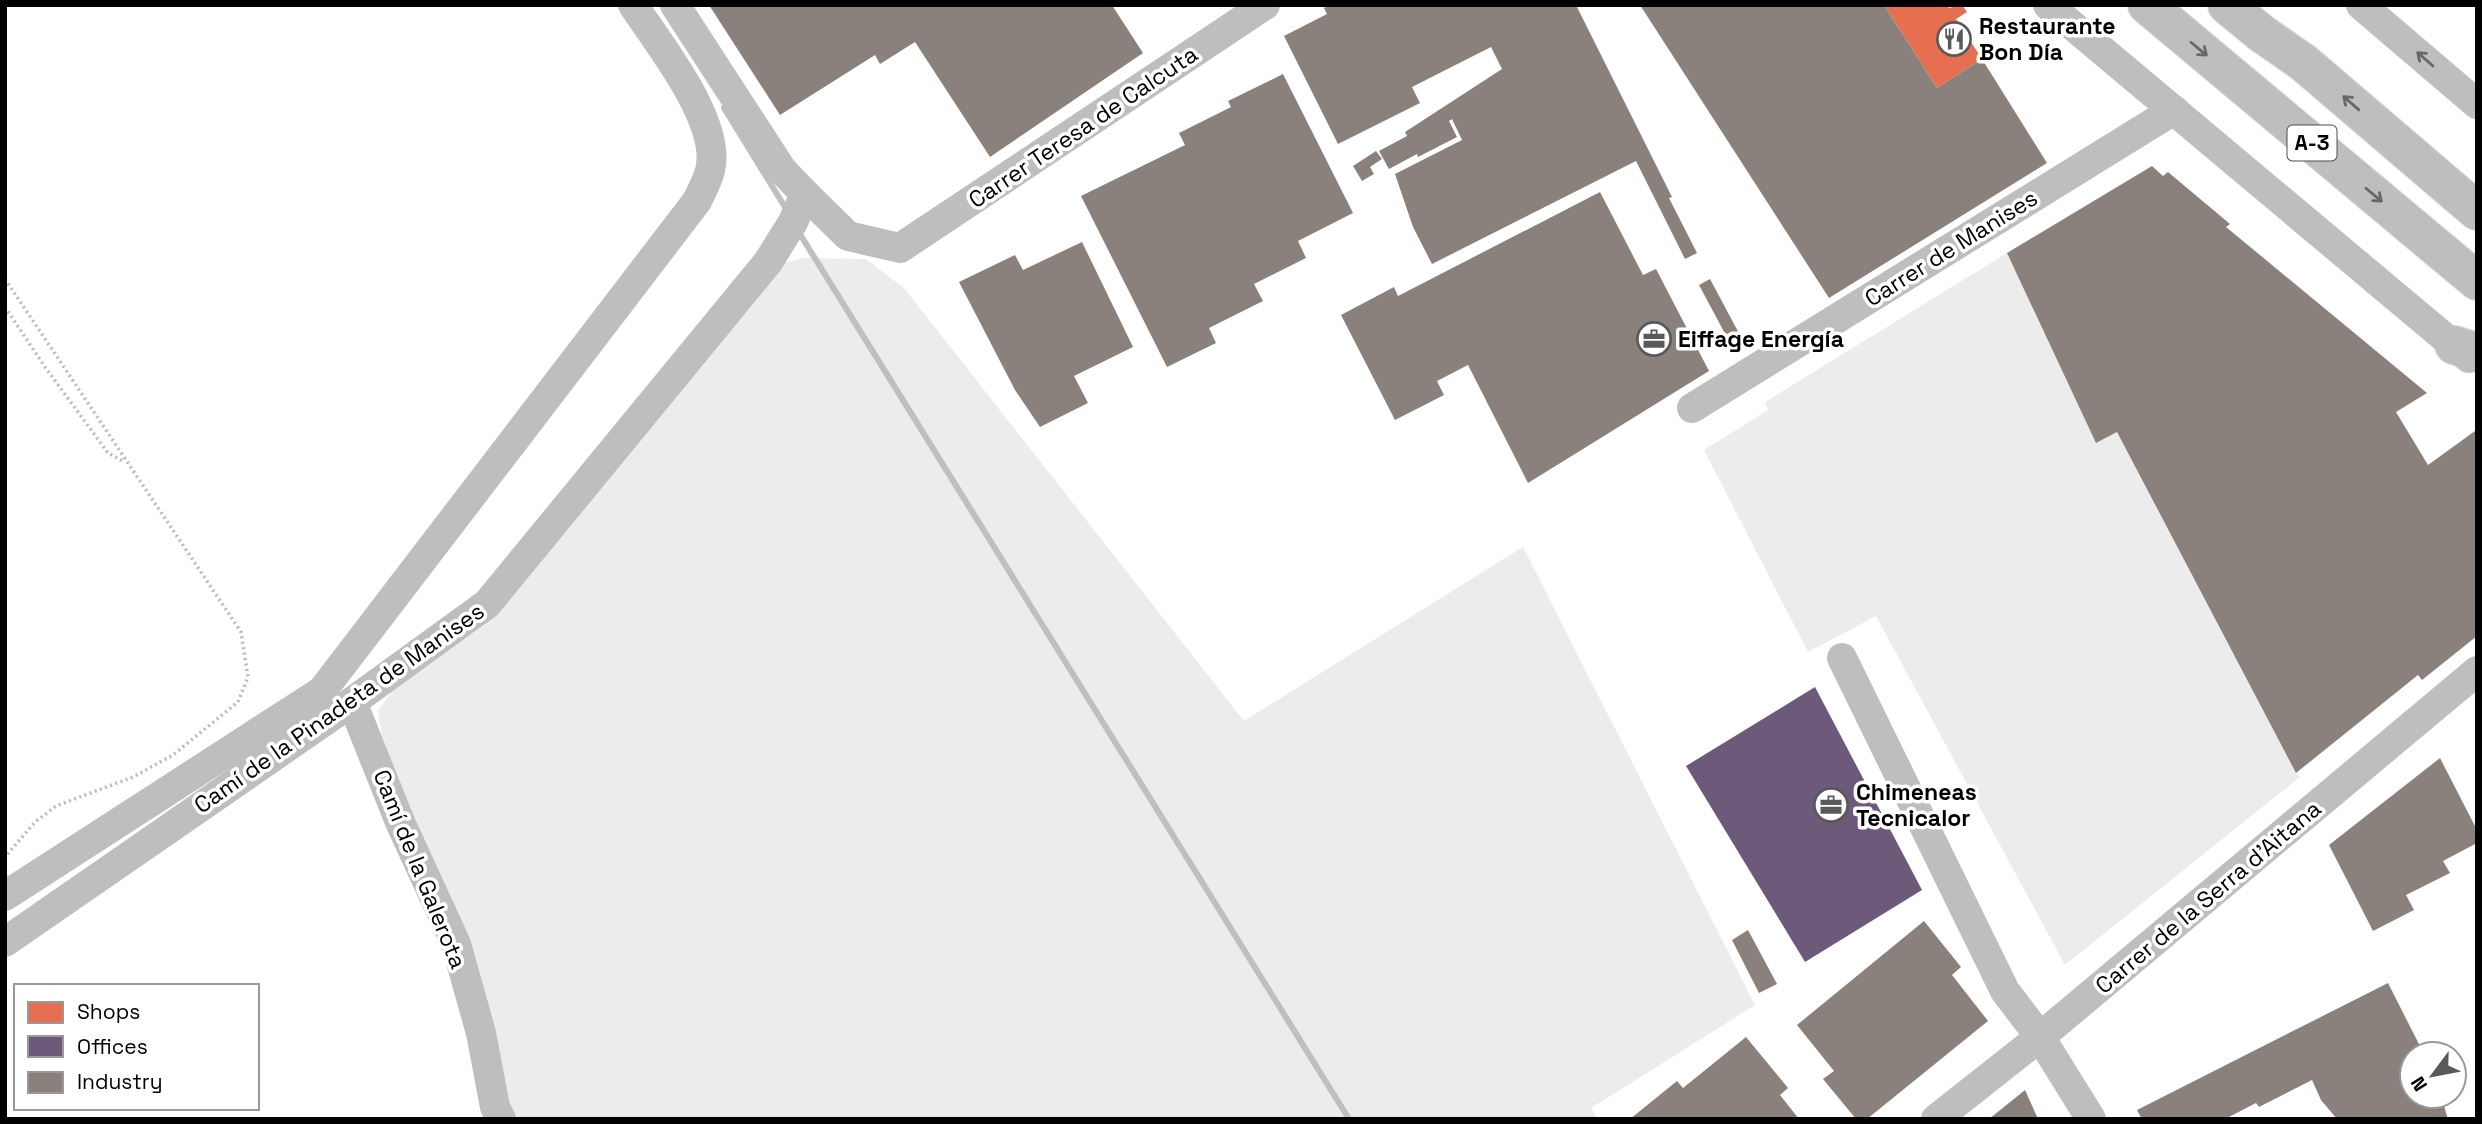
<svg xmlns="http://www.w3.org/2000/svg" width="2482" height="1124" font-family="'Space Grotesk',sans-serif">
  <style>
    .green { fill: #ececec }
    .shops { fill: #e76f51 }
    .offices { fill: #6d597a }
    .industry { fill: #8a817c }
    .lines { fill: none; stroke-linecap: round; stroke-linejoin: round }
    .stream { stroke: #bfbfbf; stroke-width: 6 }
    .highway-casing { stroke: #dbdbdb; stroke-width: 40 }
    .path { stroke: #b9b9b9; stroke-width: 3.5; stroke-dasharray: 2 3.5; stroke-linecap: butt }
    .minor { stroke: #bebebe; stroke-width: 30 }
    .highway { stroke: #bebebe; stroke-width: 38 }
    .oneway { stroke: #686868 }
    .labels { text-anchor: middle; stroke-width: 7; stroke-linejoin: round; paint-order: stroke }
    .shield { fill: #fff; stroke: #4c4c4c; stroke-width: 2 }
    .shield-label { font-size: 21px; font-weight: bold; fill: #000 }
    .poi-label { font-size: 23px; font-weight: bold; fill: #000; stroke: #fff; text-anchor: start }
    .street-label { font-size: 23px; fill: #000; stroke: #fff }
  </style>
  <rect width="100%" height="100%" fill="#fff"/>
  <g class="green">
    <path d="M2007 253 2096 443 2117 432 2296 773 2300 777 2065 965 1876 616 1808 652 1704 450 1768 410 1765 402Z"/>
    <path d="M803 258 866 259 904 288 1244 721 1523 547 1755 1005 1591 1108 1598 1119H513L427 851 382 736 378 711 393 690 485 625 778 264Z"/>
  </g>
  <path class="shops" d="M1884 5H1948L1949 8 1962 5 1967 12 1956 19 1982 59 1937 88Z"/>
  <path class="offices" d="M1815 687 1922 890 1805 962 1686 766Z"/>
  <g class="industry">
    <path d="M709 5H1112L1143 53 990 157 915 42 880 64 875 55 780 115Z"/>
    <path d="M1329 5H1576L1672 197 1669 198 1697 253 1685 259 1636 161 1432 264 1413 227 1395 174 1462 140 1452 119 1449 121 1457 137 1418 157 1417 154 1389 169 1379 151 1407 136 1405 132 1502 69 1491 47 1412 87 1420 103 1338 144 1284 36 1327 14 1324 8Z"/>
    <path d="M1640 5H1884L1937 88 1982 59 2047 163 1829 298Z"/>
    <path d="M1283 74 1353 213 1298 241 1306 258 1254 284 1263 301 1209 328 1216 343 1167 367 1081 196 1185 145 1179 133 1231 107 1228 101Z"/>
    <path d="M1376 151 1382 159 1370 167 1374 174 1362 181 1353 166Z"/>
    <path d="M2152 166 2163 176 2168 172 2230 224 2226 227 2427 393 2396 412 2428 465 2475 431 2477 433V636L2422 680 2418 675 2296 773 2117 432 2096 443 2007 253Z"/>
    <path d="M1600 192 1643 275 1656 269 1709 371 1528 483 1468 365 1437 381 1444 395 1395 420 1341 315 1394 287 1398 296Z"/>
    <path d="M1082 242 1133 347 1074 376 1088 403 1040 427 1015 390 959 282 1015 255 1023 270Z"/>
    <path d="M1710 279 1741 337 1730 343 1699 285Z"/>
    <path d="M2440 758 2477 830V843L2443 861 2450 873 2406 895 2414 910 2373 931 2329 845Z"/>
    <path d="M1924 921 1961 967 1952 975 1988 1021 1867 1119H1856L1823 1079 1834 1071 1797 1025Z"/>
    <path d="M1748 930 1777 984 1759 993 1732 940Z"/>
    <path d="M2388 983 2424 1054H2412V1096H2441L2448 1119H2337L2321 1100 2312 1080 2259 1107 2256 1103 2225 1119H2142L2137 1110Z"/>
    <path d="M1746 1037 1788 1088 1780 1095 1799 1119H1630L1677 1081 1683 1088Z"/>
    <path d="M2025 1090 2038 1119H1989Z"/>
  </g>
  <g class="lines">
    <g class="stream">
      <path d="M724 108 788 212"/>
      <path d="M798 231 1349 1119"/>
    </g>
    <g class="highway-casing">
      <g id="highway">
        <path d="M2147 5 2477 281"/>
        <path d="M2227 5 2261 33 2304 63 2477 211"/>
        <path d="M2454 345 2477 352"/>
      </g>
    </g>
    <g class="path">
      <path d="M5 279 241 632 248 677 238 702 173 755 133 777 56 806 35 822 5 857"/>
      <path d="M5 307 45 367 108 453 125 462"/>
    </g>
    <g class="minor">
      <path d="M675 5 782 170 805 194 848 236 900 248 1265 5"/>
      <path d="M2048 5 2469 358"/>
      <path d="M2361 5 2477 104"/>
      <path d="M1692 408 2174 110"/>
      <path d="M1842 658 2005 991 2040 1037 2091 1119"/>
      <path d="M352 702 400 822 456 944 481 1033 495 1107 501 1119"/>
      <path d="M5 896 322 691 697 201C702 190 710 177 711 165 718 118 659 44 633 5"/>
      <path d="M5 942 352 702 487 604 768 262 793 222 805 194"/>
      <path d="M1936 1119 2040 1037 2477 671"/>
    </g>
    <use href="#highway" class="highway"/>
  </g>
  <defs><path id="oneway-shaft" d="M-6 0H5M1.5-3L5.5 0L1.5 3" fill="none" stroke-width="1.6" stroke-linecap="round" stroke-linejoin="round" transform="scale(1.75)"/></defs>
  <g class="oneway">
    <use href="#oneway-shaft" transform="translate(2199 49) rotate(40)"/>
    <use href="#oneway-shaft" transform="translate(2425 59) rotate(-139)"/>
    <use href="#oneway-shaft" transform="translate(2351 103) rotate(-139)"/>
    <use href="#oneway-shaft" transform="translate(2374 195) rotate(40)"/>
  </g>
  <defs>
    <g id="restaurant-ring" transform="scale(1.75)"><circle r="9.5" fill="#fff" stroke="#595959" stroke-width="1.5"/><path d="M-5-6h1v4h1v-4h1v4h1v-4h1v5L-1.5 .5V6h-2V.5L-5-1ZM5-6V6H3V1.5H1.5Q1.5-4 5-6Z" fill="#595959"/></g>
    <g id="office-ring" transform="scale(1.75)"><circle r="9.5" fill="#fff" stroke="#595959" stroke-width="1.5"/><path d="M-6-3h4V-5.5h4V-3h4V5H-6ZM-1-4.5V-3h2v-1.5ZM-6 0V1H6V0Z" fill="#595959"/></g>
  </defs>
  <g fill-rule="evenodd">
    <use href="#restaurant-ring" x="1954" y="39"/>
    <use href="#office-ring" x="1654" y="339"/>
    <use href="#office-ring" x="1831" y="805"/>
  </g>
  <g class="labels">
    <rect class="shield" x="2287.5" y="125.5" width="49" height="35" rx="5"/>
    <g class="shield-label">
      <text x="2312" y="150">A-3</text>
    </g>
    <g class="poi-label">
      <text x="1979" y="34">Restaurante<tspan x="1979" dy="26">Bon Día</tspan></text>
      <text x="1678" y="347">Eiffage Energía</text>
      <text x="1856" y="800">Chimeneas<tspan x="1856" dy="26">Tecnicalor</tspan></text>
    </g>
    <g class="street-label">
      <text transform="translate(1083 127) rotate(-34)" y="8">Carrer Teresa de Calcuta</text>
      <text transform="translate(1951 248) rotate(-32)" y="8">Carrer de Manises</text>
      <text transform="translate(339 708) rotate(-35)" y="8">Camí de la Pinadeta de Manises</text>
      <text transform="translate(420 869) rotate(68)" y="8">Camí de la Galerota</text>
      <text transform="translate(2208 897) rotate(-40)" y="8">Carrer de la Serra d'Aitana</text>
    </g>
  </g>
  <rect width="2482" height="1124" fill="none" stroke="#000000" stroke-width="14"/>
  <rect x="14" y="984" width="245" height="126" fill="#ffffff" stroke="#999999" stroke-width="2"/>
  <rect x="28" y="1002" width="35" height="21" fill="#e76f51" stroke="#999999" stroke-width="2"/>
  <text x="77" y="1019" font-size="21" fill="#000000">Shops</text>
  <rect x="28" y="1036" width="35" height="21" fill="#6d597a" stroke="#999999" stroke-width="2"/>
  <text x="77" y="1054" font-size="21" fill="#000000">Offices</text>
  <rect x="28" y="1072" width="35" height="21" fill="#8a817c" stroke="#999999" stroke-width="2"/>
  <text x="77" y="1089" font-size="21" fill="#000000">Industry</text>
  <g transform="translate(2433 1075) rotate(238)"><circle r="33" fill="#ffffff" stroke="#999999" stroke-width="2"/>
  <path d="M0-5L12 26L0 18L-12 26Z" fill="#595959"/>
  <text y="-10" font-size="19" font-weight="bold" text-anchor="middle" fill="#000000">N</text>
  </g>
</svg>
